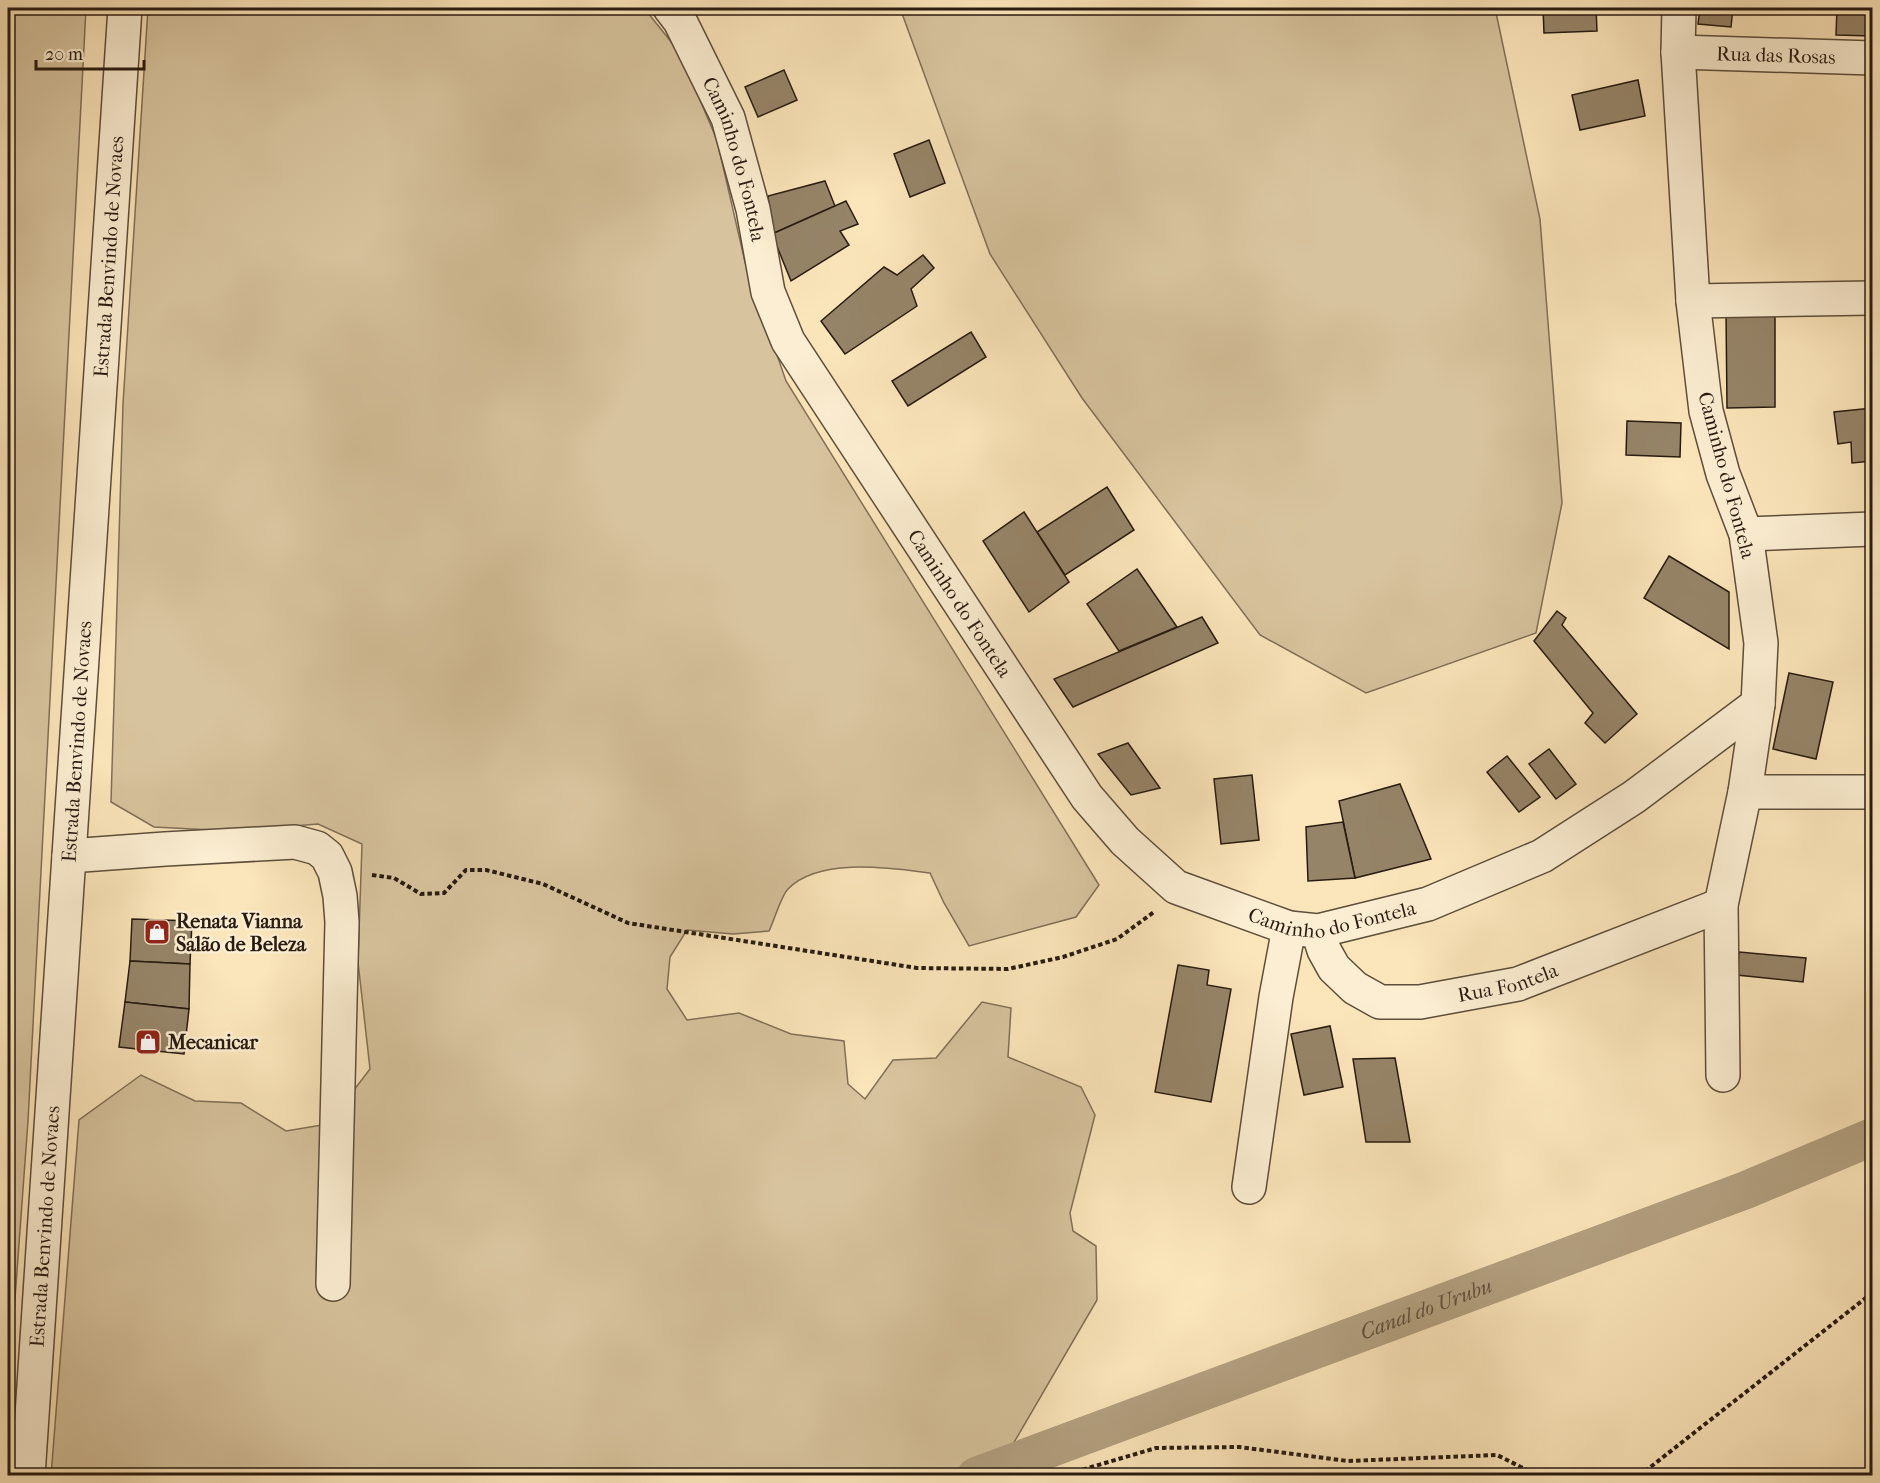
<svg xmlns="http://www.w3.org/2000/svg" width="1880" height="1483" font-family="'IM FELL French Canon',serif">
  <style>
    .green { fill: #d7c39d; stroke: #806f56; stroke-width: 1.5 }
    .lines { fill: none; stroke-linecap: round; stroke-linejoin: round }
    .canal { stroke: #b3a080; stroke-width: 38 }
    .building { fill: #968468; stroke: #281b10; stroke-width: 1.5 }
    .minor-casing { stroke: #5d4e3a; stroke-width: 36 }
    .tertiary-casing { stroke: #5d4e3a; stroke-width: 36 }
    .path { stroke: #281b10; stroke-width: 4; stroke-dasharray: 4.5 3; stroke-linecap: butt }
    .minor { stroke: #fceed2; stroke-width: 33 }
    .tertiary { stroke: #fceed2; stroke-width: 33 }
    .labels { text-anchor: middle; stroke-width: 5; stroke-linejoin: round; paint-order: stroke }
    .street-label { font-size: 20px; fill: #281b10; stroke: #fceed2 }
    .poi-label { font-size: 20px; font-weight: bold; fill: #281b10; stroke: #fceed2; text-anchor: start }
    .water-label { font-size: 21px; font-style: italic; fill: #60503d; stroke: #fceed2 }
  </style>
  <rect width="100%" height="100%" fill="#fbe5ba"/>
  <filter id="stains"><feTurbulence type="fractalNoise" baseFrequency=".00333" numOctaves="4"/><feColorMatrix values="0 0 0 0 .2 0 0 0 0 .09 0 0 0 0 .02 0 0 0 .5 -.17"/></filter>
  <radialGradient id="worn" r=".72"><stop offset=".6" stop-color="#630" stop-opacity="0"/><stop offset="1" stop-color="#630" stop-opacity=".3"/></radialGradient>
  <g class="green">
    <path d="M8 8H86L28 1121 8 1394Z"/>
    <path d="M148 8H644L680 53 717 140 745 262 786 381 1099 885 1076 917 969 946 944 903 930 873C890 868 819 857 788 889 781 896 774 921 769 931L733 934 687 930 670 957 667 989 687 1020 739 1013 791 1034 844 1041 848 1084 865 1099 893 1060 936 1058 982 1002 1011 1008 1008 1057 1081 1087 1095 1115 1070 1213 1073 1231 1096 1246 1097 1300 995 1475 51 1476 79 1120 141 1075 195 1101 241 1103 286 1131 328 1124 370 1069 358 962 362 844 318 824 231 831 154 827 111 802 123 404Z"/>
    <path d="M900 8H1495L1540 219 1562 503 1536 633 1366 693 1260 635 1082 398 990 254Z"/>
  </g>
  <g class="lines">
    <path class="canal" id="s1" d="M976 1476 1746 1190 1872 1137"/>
  </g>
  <g class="building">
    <path d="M1543 8H1596L1597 31 1544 33Z"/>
    <path d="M1700 8H1733L1731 27 1698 24Z"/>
    <path d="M1837 8H1872V36L1836 35Z"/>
    <path d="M784 70 797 100 758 117 745 87Z"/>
    <path d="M1638 80 1645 116 1580 130 1572 95Z"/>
    <path d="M929 140 945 183 910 197 894 154Z"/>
    <path d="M825 181 835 206 772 234 768 196Z"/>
    <path d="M846 201 858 224 840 231 849 245 791 281 772 234Z"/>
    <path d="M923 255 934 268 911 289 917 306 845 354 821 321 884 267 897 275Z"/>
    <path d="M1775 312V407L1727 408 1726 313Z"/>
    <path d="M971 332 986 357 908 406 892 381Z"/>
    <path d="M1872 408V461L1852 463 1851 442 1838 444 1834 412Z"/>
    <path d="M1627 421 1681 423 1680 457 1626 455Z"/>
    <path d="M1107 487 1134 530 1065 575 1037 532Z"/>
    <path d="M1024 512 1069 582 1029 612 983 541Z"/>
    <path d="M1669 556 1729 592V649L1644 598Z"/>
    <path d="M1137 569 1177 627 1119 651 1087 604Z"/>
    <path d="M1557 611 1566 618 1562 625 1637 714 1605 743 1585 723 1593 713 1534 641Z"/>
    <path d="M1202 617 1218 643 1073 707 1054 679Z"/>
    <path d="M1789 673 1833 682 1816 759 1773 749Z"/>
    <path d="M1128 743 1160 788 1131 795 1098 754Z"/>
    <path d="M1549 749 1576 784 1556 799 1529 764Z"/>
    <path d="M1507 756 1540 797 1519 812 1487 772Z"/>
    <path d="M1252 775 1259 840 1221 844 1214 779Z"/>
    <path d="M1400 784 1431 859 1355 878 1339 801Z"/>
    <path d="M1343 822 1355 878 1308 881 1306 827Z"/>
    <path d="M132 919 192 921 190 964 130 961Z"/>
    <path d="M1739 952 1806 958 1803 982 1737 975Z"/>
    <path d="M130 961 190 964 189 1009 125 1002Z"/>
    <path d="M1178 965 1209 970 1207 985 1231 989 1211 1102 1155 1092Z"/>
    <path d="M125 1002 189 1009 184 1054 119 1047Z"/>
    <path d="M1330 1026 1343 1087 1304 1095 1291 1034Z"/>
    <path d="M1395 1058 1410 1142H1366L1353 1059Z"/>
  </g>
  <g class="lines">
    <g class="minor-casing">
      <g id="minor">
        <path id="s2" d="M670 8 680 21 728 118 753 209 768 292 788 341 1087 797 1125 841 1176 887 1289 928 1318 931 1428 904 1542 856 1634 797 1758 704 1761 643 1746 534 1723 474 1706 411 1693 301 1678 52 1679 8"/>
        <path id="s3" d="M1678 52 1872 58"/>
        <path d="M1693 301 1872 298"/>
        <path d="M1746 534 1872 529"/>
        <path d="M1745 792H1872"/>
        <path d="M69 856 165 849 295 842 317 848 327 856 335 872 340 896 342 922 333 1284"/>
        <path id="s4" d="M1318 931 1324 950 1334 968 1355 988 1380 1002H1420L1518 984 1721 905"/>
        <path d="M1723 1075 1721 905 1745 792 1758 704"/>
        <path d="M1249 1187 1276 997 1289 928"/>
      </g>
    </g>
    <g class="tertiary-casing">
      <g id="tertiary">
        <path id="s5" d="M28 1476 125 8"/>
      </g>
    </g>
    <g class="path">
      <path d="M372 875 394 878 421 894 444 893 466 870H486L543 884 628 923 917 968 1008 969 1063 957 1117 939 1154 912"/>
      <path d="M1061 1476 1156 1448 1239 1447 1348 1461 1497 1455 1539 1476"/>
      <path d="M1639 1476 1872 1293"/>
    </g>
    <use href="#minor" class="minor"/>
    <use href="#tertiary" class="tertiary"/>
  </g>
  <defs>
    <g id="shop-square" transform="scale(1.35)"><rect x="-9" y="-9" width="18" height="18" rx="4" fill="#8f2418" stroke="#fceed2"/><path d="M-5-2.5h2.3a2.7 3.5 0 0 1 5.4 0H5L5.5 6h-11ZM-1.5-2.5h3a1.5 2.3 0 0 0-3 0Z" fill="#fff"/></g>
  </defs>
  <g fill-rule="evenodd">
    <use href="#shop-square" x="157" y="932"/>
    <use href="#shop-square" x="148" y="1042"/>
  </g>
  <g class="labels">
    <g class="street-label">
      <text dy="7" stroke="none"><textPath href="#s3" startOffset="98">Rua das Rosas</textPath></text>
      <text dy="7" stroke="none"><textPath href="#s2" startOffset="166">Caminho do Fontela</textPath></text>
      <text dy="7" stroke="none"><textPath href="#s5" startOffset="1222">Estrada Benvindo de Novaes</textPath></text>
      <text transform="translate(1727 475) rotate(75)" y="7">Caminho do Fontela</text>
      <text dy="7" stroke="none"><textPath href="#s2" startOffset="670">Caminho do Fontela</textPath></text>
      <text dy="7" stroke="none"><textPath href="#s5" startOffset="736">Estrada Benvindo de Novaes</textPath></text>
      <text dy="7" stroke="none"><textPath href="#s2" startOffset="1192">Caminho do Fontela</textPath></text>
      <text dy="7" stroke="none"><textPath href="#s4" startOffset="228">Rua Fontela</textPath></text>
      <text dy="7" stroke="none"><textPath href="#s5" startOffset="250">Estrada Benvindo de Novaes</textPath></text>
    </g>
    <g class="poi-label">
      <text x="176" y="928">Renata Vianna<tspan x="176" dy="23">Salão de Beleza</tspan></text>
      <text x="168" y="1049">Mecanicar</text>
    </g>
    <g class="water-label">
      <text dy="7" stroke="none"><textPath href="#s1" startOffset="480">Canal do Urubu</textPath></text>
    </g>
  </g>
  <rect width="1880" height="1483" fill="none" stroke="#fbe5ba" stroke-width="30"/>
  <rect x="9" y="9" width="1862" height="1465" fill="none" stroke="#281b10" stroke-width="3"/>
  <rect x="15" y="15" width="1850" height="1453" fill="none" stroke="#281b10" stroke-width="1.5"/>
  <path d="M36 60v9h108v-9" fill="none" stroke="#281b10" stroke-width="3"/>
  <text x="45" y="60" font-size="18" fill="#281b10" stroke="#fceed2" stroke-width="4.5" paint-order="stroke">20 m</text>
  <rect width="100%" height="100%" filter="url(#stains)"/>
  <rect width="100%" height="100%" fill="url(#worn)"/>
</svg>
